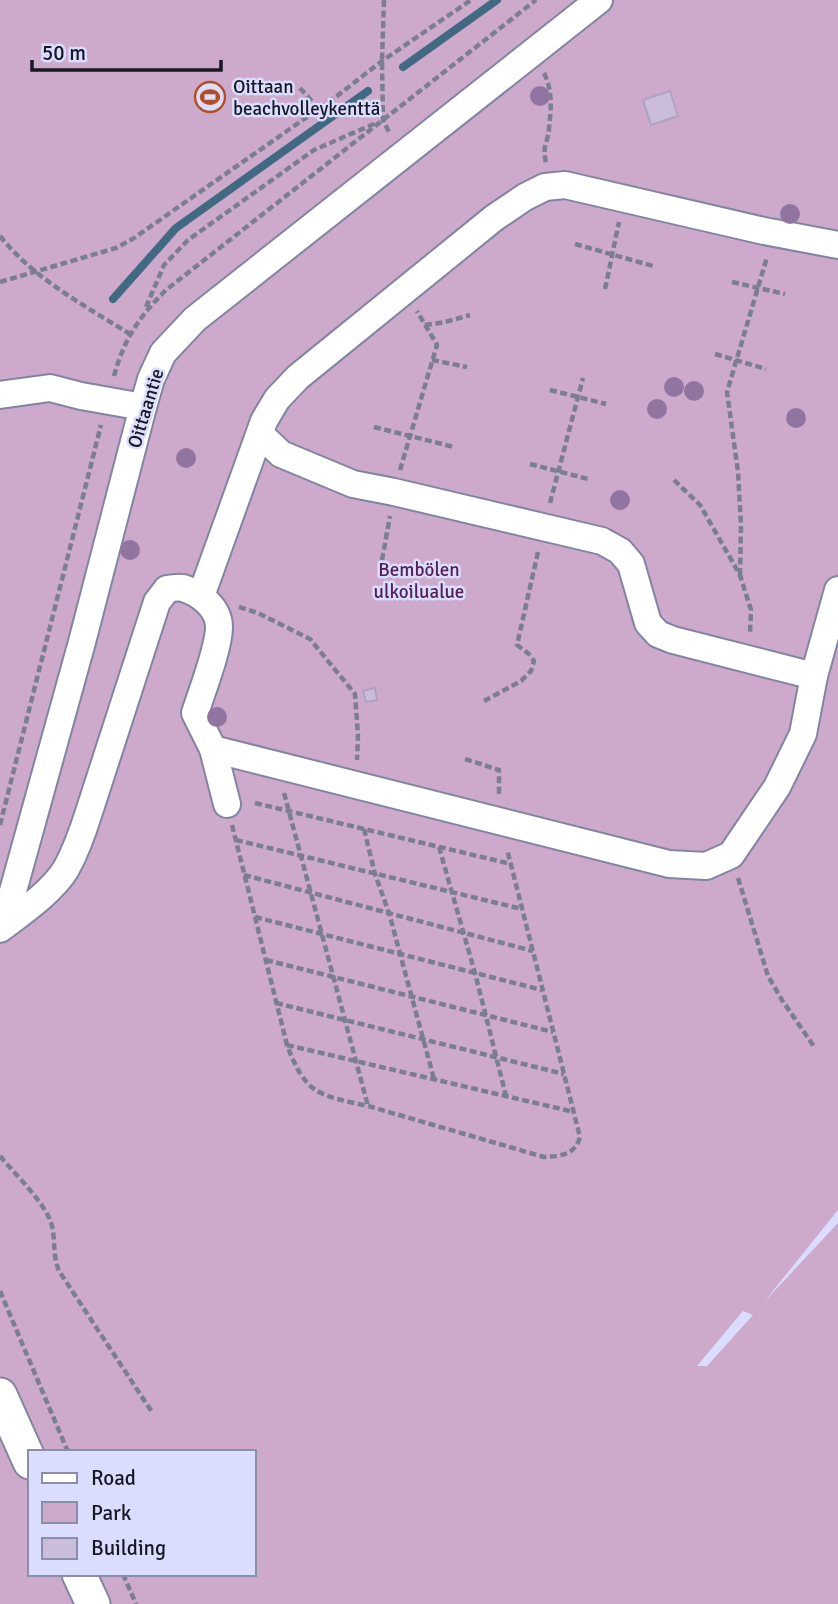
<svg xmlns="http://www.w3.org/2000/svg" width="838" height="1604" font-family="Signika,sans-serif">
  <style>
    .green { fill: #cdaacb; fill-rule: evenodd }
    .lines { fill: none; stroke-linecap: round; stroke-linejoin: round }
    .stream { stroke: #416a82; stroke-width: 8 }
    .building { fill: #c9bddb; stroke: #afa3c0; stroke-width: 2 }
    .minor-casing { stroke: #8185a1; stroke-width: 30 }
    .major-casing { stroke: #8185a1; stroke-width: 37 }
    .path { stroke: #7b7d93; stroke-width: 4.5; stroke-dasharray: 7 3.5; stroke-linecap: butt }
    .minor { stroke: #fff; stroke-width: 26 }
    .major { stroke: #fff; stroke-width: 33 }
    .tree { fill: #9175a0 }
    .labels { text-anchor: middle; stroke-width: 5; stroke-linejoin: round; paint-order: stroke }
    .poi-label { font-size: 19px; fill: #171823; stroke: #daddfd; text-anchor: start }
    .street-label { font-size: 19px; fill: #171823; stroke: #daddfd }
    .park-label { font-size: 19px; fill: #552054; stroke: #daddfd }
  </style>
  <rect width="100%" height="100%" fill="#daddfd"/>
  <path class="green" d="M0 0H838V1210L764 1302 838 1223V1604H0ZM743 1311 753 1315 707 1366H697ZM30 1452H254V1574H30Z"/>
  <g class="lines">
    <g class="stream">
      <path d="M403 67 497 0"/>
      <path d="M113 299 176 228 368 91"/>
    </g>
  </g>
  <g class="building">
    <path d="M670 91 678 116 651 125 643 100Z"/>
    <path d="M375 688 377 700 366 702 363 691Z"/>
  </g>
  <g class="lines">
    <g class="minor-casing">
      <g id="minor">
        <path d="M0 395 50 388 81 396 143 407"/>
        <path d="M260 434 281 454 353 484 394 492 602 541 620 551 631 564 648 623 658 634 673 640 814 676"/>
        <path d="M201 596 264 421 277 399 298 377 494 218 525 197 545 187 565 185 764 231 838 245"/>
        <path d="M213 749 669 864 706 866 731 855 777 787 803 734 814 676 838 590"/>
        <path d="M0 924 8 909 82 642 143 407 151 379 163 353 195 319 599 0"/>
        <path d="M0 929C21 913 52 892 66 869 76 851 83 831 89 812L157 602 167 589C172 588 178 587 183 588 200 593 219 608 219 627 219 648 202 691 195 713L213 749 227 804"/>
      </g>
    </g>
    <g class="major-casing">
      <g id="major">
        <path d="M0 1395 30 1462"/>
        <path d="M79 1574 93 1604"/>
      </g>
    </g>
    <g class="path">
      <path d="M384 0 382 61 383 120 390 134"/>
      <path d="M544 73C553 91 551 109 549 129 547 146 542 144 546 163"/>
      <path d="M300 88 318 108"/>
      <path d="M0 236C33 278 85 306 130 334"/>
      <path d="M575 244 653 266"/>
      <path d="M0 282 116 248 134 238 337 96 382 61 471 0"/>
      <path d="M732 282 785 294"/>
      <path d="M605 289 619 222"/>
      <path d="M146 307 164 265 188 240 314 150 376 123"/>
      <path d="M425 325 445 322 470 315"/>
      <path d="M715 354 766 369"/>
      <path d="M432 360 467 367"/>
      <path d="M114 376C124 339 139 317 166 290L536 0"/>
      <path d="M550 390 606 404"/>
      <path d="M374 427 454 447"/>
      <path d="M530 464 588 479"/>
      <path d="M400 470 437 345 417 311"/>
      <path d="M674 480 700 505 740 575 751 610 750 634"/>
      <path d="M550 503 583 378"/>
      <path d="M382 560 390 516"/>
      <path d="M740 575 741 525 738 472 727 392 767 257"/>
      <path d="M239 607 258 613 310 639 355 694 358 735 357 760"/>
      <path d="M484 701 521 681 531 671 534 661 529 654 517 645 538 552"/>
      <path d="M465 759 499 770V796"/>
      <path d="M284 793 368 1106"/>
      <path d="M255 803 511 864"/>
      <path d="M0 825 101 425"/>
      <path d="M232 825 287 1045C306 1095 318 1095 368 1106L544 1157C561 1156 575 1155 580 1137L507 849"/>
      <path d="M364 829 375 874 389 913 434 1079"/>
      <path d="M236 840 522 909"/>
      <path d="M439 847 475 973 506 1096"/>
      <path d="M244 875 533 951"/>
      <path d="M738 878 768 976 782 1000 815 1048"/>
      <path d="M255 917 542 990"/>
      <path d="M266 960 553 1032"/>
      <path d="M276 1003 564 1074"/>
      <path d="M287 1045 574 1112"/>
      <path d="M0 1156C15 1174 43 1201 51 1222 56 1239 52 1254 59 1271L152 1412"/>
      <path d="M0 1291 68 1452"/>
      <path d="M123 1574 136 1604"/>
    </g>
    <use href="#minor" class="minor"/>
    <use href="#major" class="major"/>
  </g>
  <g class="tree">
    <circle cx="540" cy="96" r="10"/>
    <circle cx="790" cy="214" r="10"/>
    <circle cx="674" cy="387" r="10"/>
    <circle cx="694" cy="391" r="10"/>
    <circle cx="657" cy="409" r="10"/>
    <circle cx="796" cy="418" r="10"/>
    <circle cx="186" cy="458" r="10"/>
    <circle cx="620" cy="500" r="10"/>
    <circle cx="130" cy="550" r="10"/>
    <circle cx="217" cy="717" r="10"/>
  </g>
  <defs>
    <g id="stadium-ring" transform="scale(1.575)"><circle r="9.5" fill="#daddfd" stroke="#b34d24" stroke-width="1.5"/><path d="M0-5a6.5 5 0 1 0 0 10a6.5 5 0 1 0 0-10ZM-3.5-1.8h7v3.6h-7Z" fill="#b34d24"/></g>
  </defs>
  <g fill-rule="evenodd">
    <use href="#stadium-ring" x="210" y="97"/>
  </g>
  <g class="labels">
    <g class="poi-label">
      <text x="233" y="93">Oittaan<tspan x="233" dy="22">beachvolleykenttä</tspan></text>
    </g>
    <g class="street-label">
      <text transform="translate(145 408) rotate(-73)" y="7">Oittaantie</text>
    </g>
    <g class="park-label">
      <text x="419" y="576">Bembölen<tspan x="419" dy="22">ulkoilualue</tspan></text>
    </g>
  </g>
  <rect x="28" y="1450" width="228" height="126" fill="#daddfd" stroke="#8c8ea6" stroke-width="2"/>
  <rect x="42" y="1473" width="35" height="10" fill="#ffffff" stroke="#8c8ea6" stroke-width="2"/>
  <text x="91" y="1485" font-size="21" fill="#171823">Road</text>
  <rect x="42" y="1502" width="35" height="21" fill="#cdaacb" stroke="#8c8ea6" stroke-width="2"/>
  <text x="91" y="1520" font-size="21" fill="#171823">Park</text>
  <rect x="42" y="1538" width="35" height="21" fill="#c9bddb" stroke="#8c8ea6" stroke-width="2"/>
  <text x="91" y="1555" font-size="21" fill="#171823">Building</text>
  <path d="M32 60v10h189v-10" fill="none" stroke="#171823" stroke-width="3.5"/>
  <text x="42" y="60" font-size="21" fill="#171823" stroke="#daddfd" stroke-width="5" paint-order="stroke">50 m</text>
</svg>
